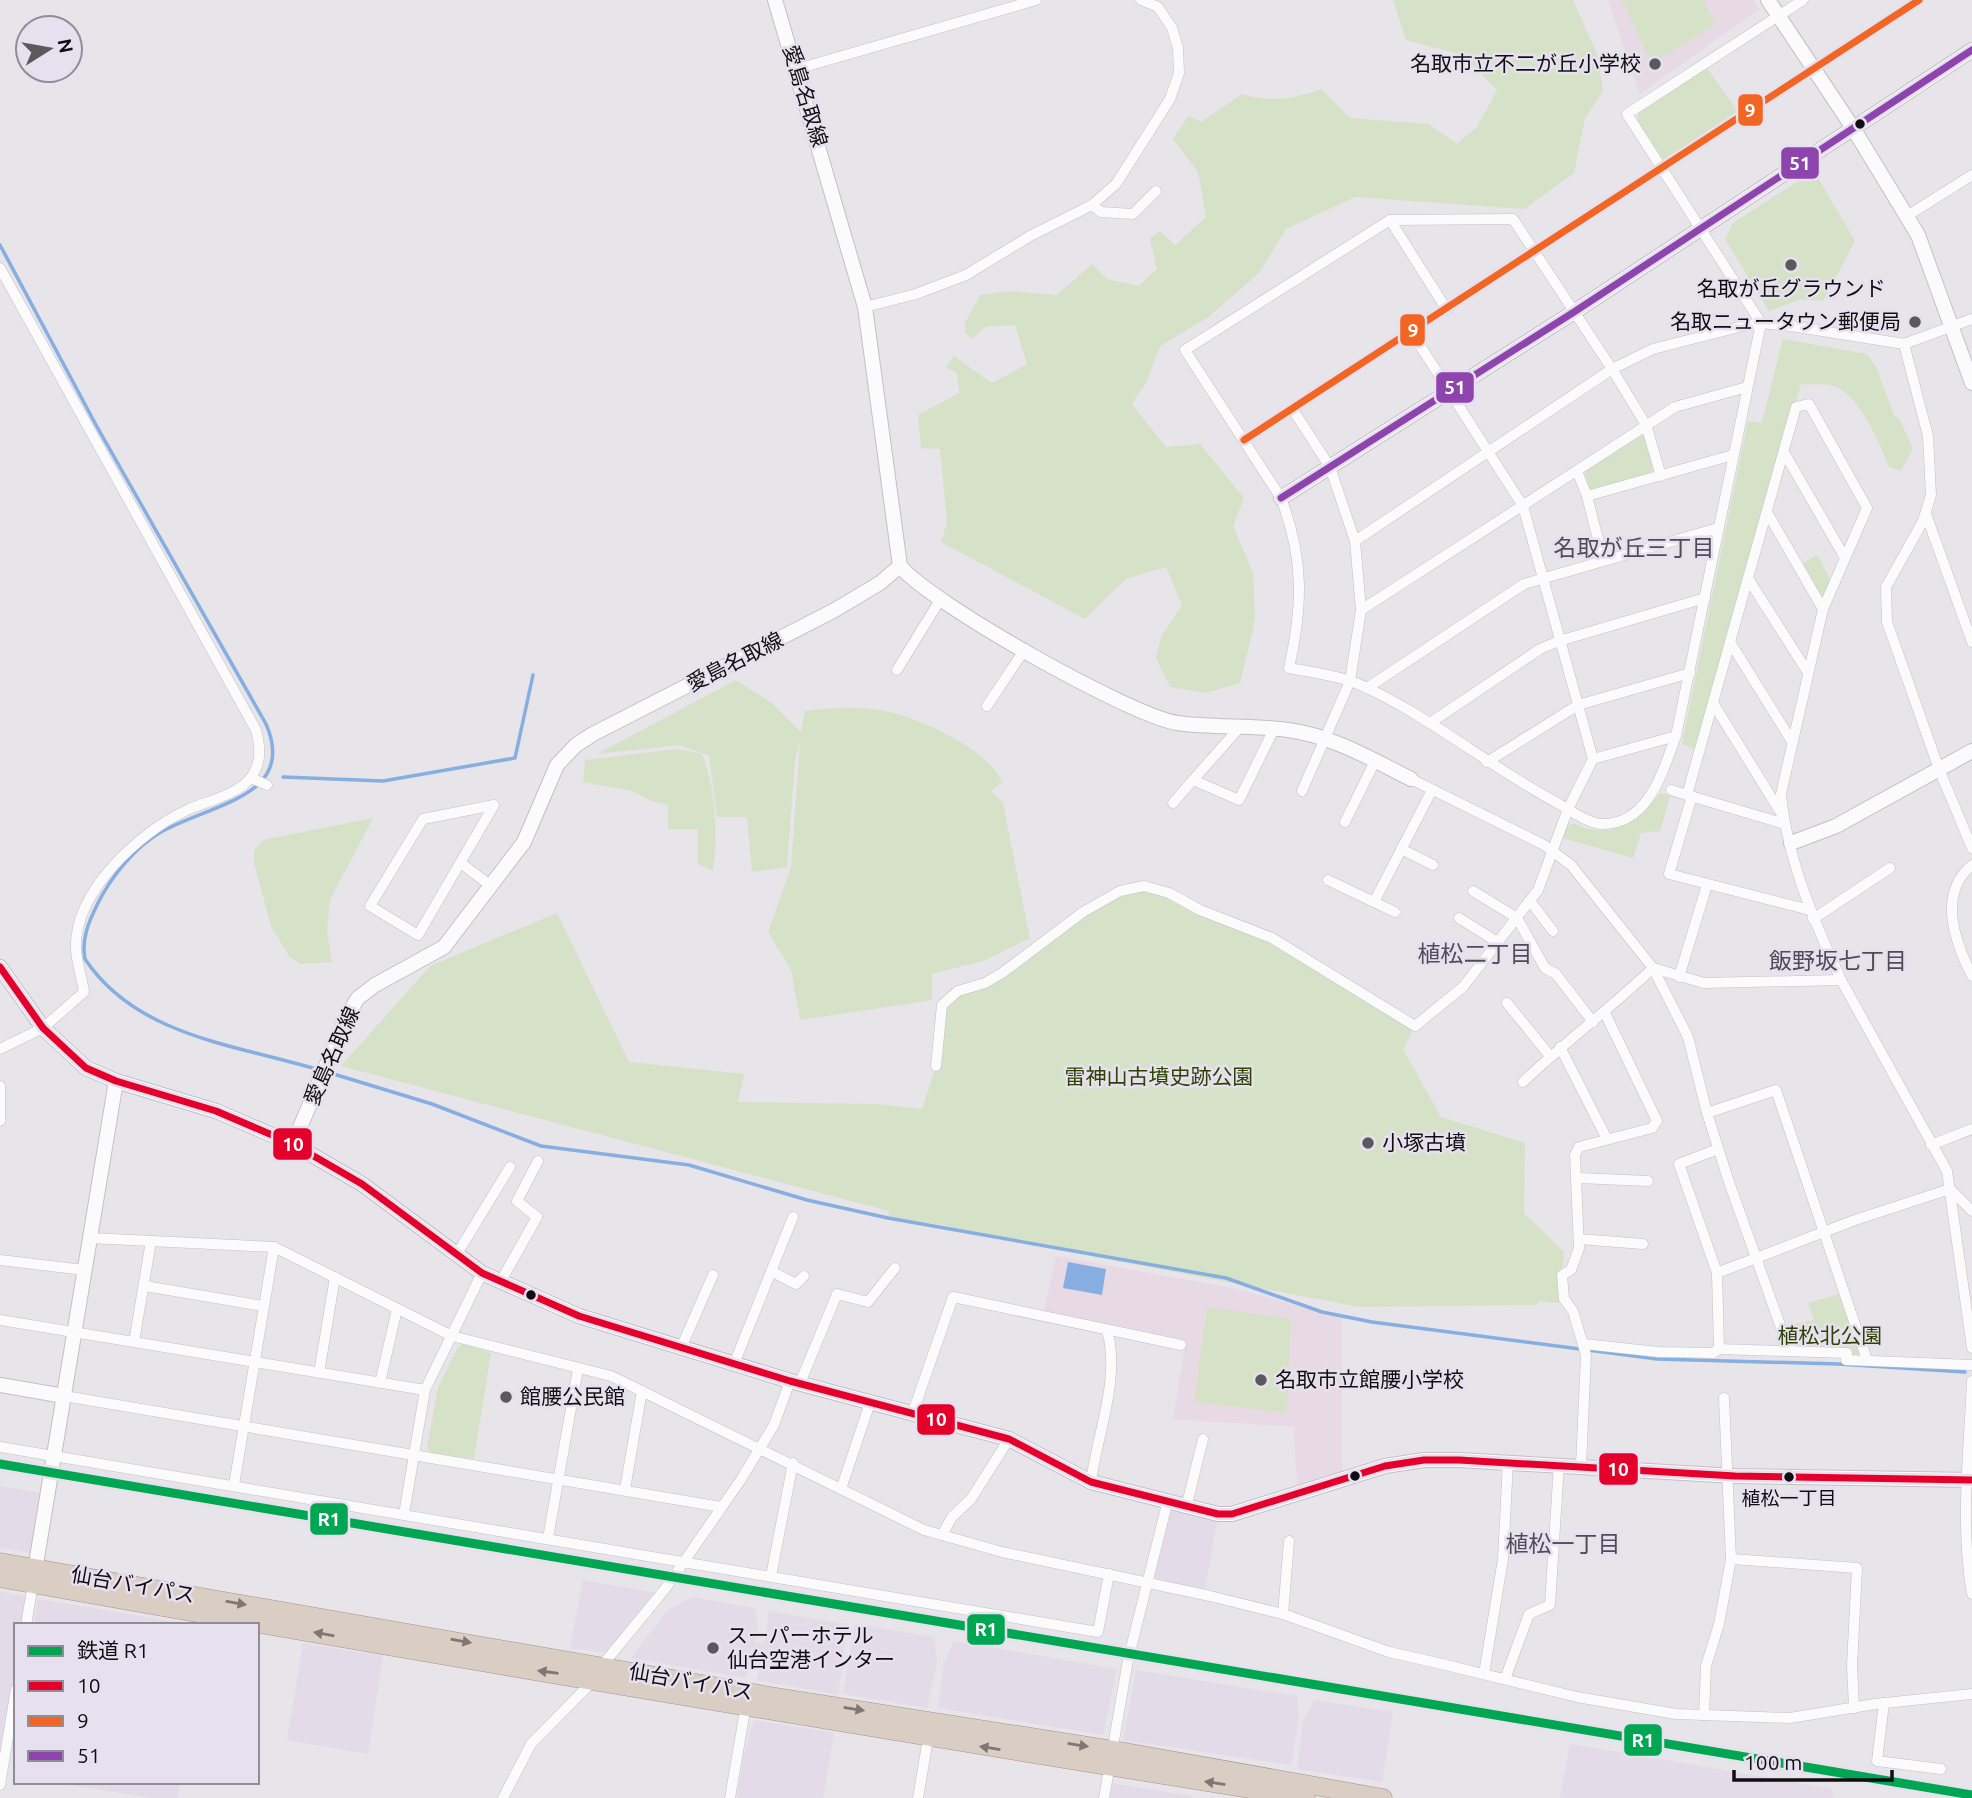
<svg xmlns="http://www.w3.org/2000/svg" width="1972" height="1798" font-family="Ubuntu,'Noto Sans JP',sans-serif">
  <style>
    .commercial { fill: #e4dbe9 }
    .education { fill: #e8dae4 }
    .green { fill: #d6e2c7 }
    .water { fill: #87aee0 }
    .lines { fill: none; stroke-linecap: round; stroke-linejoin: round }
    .stream { stroke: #87aee0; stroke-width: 3.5 }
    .street-casing { stroke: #c3c0c5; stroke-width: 11 }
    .secondary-casing { stroke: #c3c0c5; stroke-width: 16 }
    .highway-casing { stroke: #a2948c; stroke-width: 19 }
    .street { stroke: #fbfbfc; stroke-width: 10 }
    .secondary { stroke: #fbfbfc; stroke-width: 14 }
    .highway { stroke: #d9cdc4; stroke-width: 18 }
    .bus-1-casing { stroke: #e7e0ee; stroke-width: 12 }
    .bus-2-casing { stroke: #e7e0ee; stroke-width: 12 }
    .bus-3-casing { stroke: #e7e0ee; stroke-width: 12 }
    .bus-1 { stroke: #e4002b; stroke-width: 7 }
    .bus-2 { stroke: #f26522; stroke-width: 7 }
    .bus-3 { stroke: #8e44ad; stroke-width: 7 }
    .rail-1-casing { stroke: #e7e0ee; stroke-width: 14 }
    .rail-1 { stroke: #00a651; stroke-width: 9 }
    .oneway { fill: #7f7774 }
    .poi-dot { fill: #5b595e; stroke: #e7e0ee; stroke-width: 2.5 }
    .bus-dot { fill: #100e12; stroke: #e7e0ee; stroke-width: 2.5 }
    .labels { text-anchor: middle; stroke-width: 5; stroke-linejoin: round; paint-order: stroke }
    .bus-label { font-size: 19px; fill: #100e12; stroke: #e7e0ee }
    .poi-label { font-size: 21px; fill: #100e12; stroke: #e7e0ee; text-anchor: start }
    .street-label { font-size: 21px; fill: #100e12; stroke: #e7e0ee }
    .park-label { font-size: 21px; fill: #2e4302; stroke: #e7e0ee }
    .neighbourhood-label { font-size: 23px; fill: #514b57; stroke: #e7e0ee }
    .line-badge { stroke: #e7e0ee; stroke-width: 2.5 }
    .badge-label { font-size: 19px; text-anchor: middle; font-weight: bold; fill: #fff }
  </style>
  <rect width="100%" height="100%" fill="#e7e4ea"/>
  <g class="commercial">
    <path d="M0 1486 40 1493 31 1553 0 1548Z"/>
    <path d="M1170 1511 1217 1521 1205 1590 1154 1578Z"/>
    <path d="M583 1580 657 1593 607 1653 570 1648Z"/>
    <path d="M0 1592 26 1596 22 1625H16V1665L0 1762Z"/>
    <path d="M692 1597 755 1608 758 1629 755 1641 764 1643 769 1611 848 1624 838 1695 757 1680 762 1653 753 1650 746 1678 631 1658 668 1610Z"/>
    <path d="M38 1599 195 1625H34Z"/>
    <path d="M855 1624 934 1637 937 1662 927 1708 843 1694Z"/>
    <path d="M954 1641 1117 1669 1103 1735 938 1708 944 1663Z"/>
    <path d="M303 1643 383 1656 368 1754 287 1740Z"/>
    <path d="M1136 1670 1297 1696 1299 1718 1291 1765 1123 1740Z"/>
    <path d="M1314 1700 1393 1712 1382 1782 1297 1769 1303 1721Z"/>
    <path d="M754 1720 834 1733 823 1798H737L743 1758Z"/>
    <path d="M1570 1744 1831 1788 1834 1798H1560Z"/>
    <path d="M52 1782H180L177 1798H152Z"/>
    <path d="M1112 1783 1192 1796V1798H1109Z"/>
  </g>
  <g class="education">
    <path d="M1608 0H1753L1759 9 1640 94Z"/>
    <path d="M1056 1256 1238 1289 1342 1318V1473L1297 1487 1294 1427 1173 1419 1186 1340 1044 1311Z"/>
  </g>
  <g class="green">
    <path d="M1393 0H1573L1597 54 1603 91 1585 118 1574 173 1524 209 1355 197 1286 229 1259 273 1207 318 1160 346 1147 381 1132 404 1166 447 1200 444 1244 498 1233 526 1253 573 1255 620 1240 683 1206 693 1170 687 1156 658 1161 637 1182 605 1166 567 1126 579 1085 619 941 542 947 522 940 449 921 448 918 415 959 393 957 373 946 367 954 356 992 383 1027 364 1015 325 985 327 972 339 965 333V323L980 295 1009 291 1057 295 1092 264 1107 279 1139 286 1157 269 1150 239 1160 231 1175 245 1206 217 1198 172 1173 139 1188 116 1201 122 1242 94C1270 103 1295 99 1321 89L1350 118 1428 124 1457 144 1477 127 1497 90 1462 55 1406 40Z"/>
    <path d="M1622 0H1703L1716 24 1652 64Z"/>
    <path d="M1707 68 1738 112 1662 160 1638 123V111Z"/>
    <path d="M1814 171 1855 241 1823 301 1801 299 1769 311 1725 239 1733 223Z"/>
    <path d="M1783 339 1867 354 1876 367 1894 415 1900 420 1913 449 1901 471 1889 467C1881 445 1858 393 1834 386 1825 383 1811 385 1801 384L1697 750 1682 744 1748 421 1762 423Z"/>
    <path d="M1642 434 1646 436 1653 471 1594 492 1589 490 1585 470Z"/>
    <path d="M1817 555 1831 581 1823 603 1801 565Z"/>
    <path d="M736 680 773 704 801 732 805 711C866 703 901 709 955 739 973 749 993 763 1002 782L991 791 1003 803 1030 938 986 960 932 974V1000L800 1020 791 970 768 932 791 867 800 742 795 760 787 867 752 872 747 817H717L709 756 680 745 597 754Z"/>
    <path d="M677 749 702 754C716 790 718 833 713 871L698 864V829H668V805L651 801 632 791 583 782 585 760Z"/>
    <path d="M1661 793 1670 796 1660 831 1641 833 1633 858 1563 838 1565 828 1573 823C1615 843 1633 820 1661 793Z"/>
    <path d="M373 818 330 900 327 930 332 962 300 964 289 956 271 926 254 863V851L263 840Z"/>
    <path d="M1120 891 1169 893 1272 938 1415 1026 1403 1049 1441 1117 1525 1143 1524 1213 1564 1252 1559 1303 1539 1301 1537 1305 1360 1307 984 1236 944 1225 888 1218 889 1211 341 1066 430 966 557 913 629 1062 744 1074 738 1102 875 1104 922 1109 936 1066 942 1005 1002 973Z"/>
    <path d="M1839 1294 1861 1358 1798 1356 1789 1325 1814 1320 1808 1303Z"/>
    <path d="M1207 1307 1291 1319 1287 1413 1194 1402Z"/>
    <path d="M464 1344 491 1353 474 1459 431 1453 427 1447 438 1388 458 1347Z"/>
  </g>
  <path class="water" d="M1068 1262 1106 1269 1102 1295 1063 1288Z"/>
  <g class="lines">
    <g class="stream">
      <path d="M0 245 96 425 266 724C298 797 210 804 161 832 135 847 111 877 98 903 89 921 81 939 85 959 137 1037 237 1045 320 1070"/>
      <path d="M283 777 383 781 515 758 533 675"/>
      <path d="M327 1072 432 1104 541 1146 689 1165 807 1200 888 1218 1226 1278 1322 1312 1372 1322 1657 1359 1838 1364 1965 1372"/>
    </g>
    <g class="street-casing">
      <g id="street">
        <path d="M797 69 1036 0"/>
        <path d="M1092 205 1101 212 1133 214 1156 191"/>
        <path d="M1907 216 1972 175"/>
        <path d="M1390 220 1447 310"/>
        <path d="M0 268 256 730C260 746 262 761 252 776 239 795 207 801 187 810 139 832 73 893 76 950 77 964 82 978 84 992L43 1028 0 1049"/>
        <path d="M865 307 916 294 966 275 1030 236 1092 205 1116 184 1170 99 1179 73 1178 48 1172 28 1158 7 1141 0"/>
        <path d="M1412 333 1523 506 1593 759"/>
        <path d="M1904 344 1928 436 1931 495 1923 521 1886 587 1887 622 1939 769 1972 848"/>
        <path d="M1293 410 1330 467 1355 541 1361 610 1350 681 1302 791"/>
        <path d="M1244 440 1919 0"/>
        <path d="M1785 454 1844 556"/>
        <path d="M1577 471 1587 496 1603 559"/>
        <path d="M1661 476 1646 425 1612 369 1513 219 1390 220 1185 350 1281 498C1304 559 1303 605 1289 668 1315 673 1343 676 1367 688 1435 720 1493 769 1559 804 1571 811 1589 824 1603 824 1649 824 1663 770 1676 736L1761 323 1627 114 1803 0"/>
        <path d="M1587 496 1733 455"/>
        <path d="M1768 514 1823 609"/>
        <path d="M1926 514 1972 642"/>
        <path d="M1355 541 1612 369 1653 349 1743 326 1761 323 1791 326 1904 344 1972 319"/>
        <path d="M1749 580 1807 671"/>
        <path d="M1361 610 1675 407 1747 387"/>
        <path d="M1730 642 1791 740"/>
        <path d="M897 670 940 600"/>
        <path d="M1367 688 1524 584 1718 528"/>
        <path d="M1713 703 1781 813"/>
        <path d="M987 706 1025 649"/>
        <path d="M1430 723 1540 649 1559 641 1705 598"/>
        <path d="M1241 726 1193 780 1239 800 1274 729"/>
        <path d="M1487 762 1578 705 1690 673"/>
        <path d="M251 778 267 785"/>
        <path d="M1411 779 1544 845 1571 865 1653 968 1704 983 1841 980 1947 1171 1972 1348"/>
        <path d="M1671 790 1687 795"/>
        <path d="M1692 796 1669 874 1810 910"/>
        <path d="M1173 803 1193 780"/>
        <path d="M494 805 418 935 370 906 423 819Z"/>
        <path d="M1345 822 1375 761"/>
        <path d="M1785 824 1687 795 1796 407 1809 404 1867 508 1823 609 1781 794C1787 859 1814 921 1841 980"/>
        <path d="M1401 849 1433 865"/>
        <path d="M462 864 491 886"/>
        <path d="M1972 865C1937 894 1955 942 1972 976"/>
        <path d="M1328 880 1374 902 1432 790"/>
        <path d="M1473 891 1517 918 1545 968 1556 974 1593 1022"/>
        <path d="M1530 901 1553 931"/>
        <path d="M1374 902 1395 912"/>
        <path d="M1459 918 1499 943"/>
        <path d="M1813 919 1890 868"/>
        <path d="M1679 977 1707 885"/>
        <path d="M1507 1003 1550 1056"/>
        <path d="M1560 1047 1607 1139"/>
        <path d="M936 1066 942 1005 958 991 985 983 1002 973 1083 912 1120 891 1144 886 1169 893 1200 910 1272 938 1415 1026 1463 987 1538 890 1568 809 1593 759 1676 736"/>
        <path d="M1523 1082C1565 1042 1611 1008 1653 968L1688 1037 1707 1113 1729 1182 1789 1350"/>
        <path d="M0 1086V1121"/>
        <path d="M1707 1113 1776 1090 1867 1360"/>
        <path d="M1931 1145 1972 1129"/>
        <path d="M1718 1149 1679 1164 1717 1273 1719 1349 1847 1353 1846 1360 1972 1365"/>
        <path d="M1578 1178 1648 1181"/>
        <path d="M90 1238 274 1247 452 1336 611 1376 924 1530 1002 1552 1210 1596 1283 1614 1389 1652 1442 1664 1577 1697 1676 1714 1790 1718 1875 1704 1972 1694"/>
        <path d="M1579 1239 1643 1244"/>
        <path d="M457 1254 510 1167"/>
        <path d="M0 1260 84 1270"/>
        <path d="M771 1271 796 1284 804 1276"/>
        <path d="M1717 1273 1855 1220 1950 1189 1972 1211"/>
        <path d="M501 1281 537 1217 517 1201 538 1161"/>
        <path d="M145 1286 263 1306"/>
        <path d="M0 1320 425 1390"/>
        <path d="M134 1342 151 1241"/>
        <path d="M1584 1344 1658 1352 1713 1353 1719 1349"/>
        <path d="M681 1348 713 1275"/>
        <path d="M734 1364 793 1217"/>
        <path d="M319 1373 335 1277"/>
        <path d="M1972 1381C1969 1451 1960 1525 1972 1594"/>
        <path d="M380 1383 397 1309"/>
        <path d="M800 1383 837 1294 868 1302 895 1268"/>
        <path d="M64 1396 721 1507"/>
        <path d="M912 1415 953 1297 1181 1345"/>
        <path d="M0 1447 1098 1632 1109 1574"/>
        <path d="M1581 1466 1586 1355 1573 1311 1564 1299 1562 1275 1571 1270 1579 1248 1575 1155 1579 1147 1652 1128 1657 1121 1605 1013"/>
        <path d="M1091 1482C1097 1434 1121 1378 1107 1330"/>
        <path d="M234 1485 274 1247"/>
        <path d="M625 1489 642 1391"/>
        <path d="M841 1489 870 1403"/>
        <path d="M1186 1508 1203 1439"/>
        <path d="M404 1514 425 1390 482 1273"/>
        <path d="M942 1535 952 1517 971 1499 1009 1439"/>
        <path d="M548 1538 578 1369"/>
        <path d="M1731 1559 1857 1568 1852 1665 1854 1708"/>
        <path d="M771 1576 793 1463"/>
        <path d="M1283 1614 1289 1541"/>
        <path d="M26 1625 33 1584"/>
        <path d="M600 1668 665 1589 740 1481 774 1425 790 1381"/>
        <path d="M1484 1674 1503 1559 1508 1462"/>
        <path d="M1505 1679 1529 1614 1550 1605 1559 1464"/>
        <path d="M1884 1703 1877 1761 1941 1769"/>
        <path d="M1704 1715 1706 1666 1719 1624 1731 1559 1724 1398"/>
        <path d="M0 1785 16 1689"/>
        <path d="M503 1798 531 1744 593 1681"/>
        <path d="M730 1798 746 1705"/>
        <path d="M918 1798 928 1739"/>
        <path d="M1104 1798 1128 1660 1167 1504"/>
      </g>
    </g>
    <g class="secondary-casing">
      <g id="secondary">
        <path d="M1768 0 1853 128 1918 235 1972 383"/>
        <path d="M1281 498 1574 312 1972 50"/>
        <path d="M900 566C930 603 1129 715 1177 723 1213 728 1251 725 1288 730 1333 736 1371 759 1411 779"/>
        <path d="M1791 843 1836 826 1972 751"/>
        <path d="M0 967 43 1028 86 1068 116 1081 216 1111 293 1144 362 1184 482 1273 579 1316 790 1381 1009 1439 1091 1482 1218 1514H1232L1385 1466 1424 1460H1459L1735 1476 1972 1480"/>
        <path d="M293 1144 348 1014 358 998 375 985 444 947 524 842 557 765 576 745 593 734 833 611 880 583 900 566 865 307 775 0"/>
        <path d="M0 1385 64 1396"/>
        <path d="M34 1576 116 1081"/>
      </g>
    </g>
    <g class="highway-casing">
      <g id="highway">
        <path d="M0 1562 764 1695 1113 1750 1383 1798"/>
        <path d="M0 1578C435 1656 870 1728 1306 1798"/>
      </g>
    </g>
    <use href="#street" class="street"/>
    <use href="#secondary" class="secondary"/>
    <use href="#highway" class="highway"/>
    <g class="bus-1-casing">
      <path id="bus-1" d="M0 967 43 1028 86 1068 116 1081 216 1111 293 1144 362 1184 482 1273 579 1316 790 1381 1009 1439 1091 1482 1218 1514H1232L1385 1466 1424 1460H1459L1735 1476 1972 1480"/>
    </g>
    <g class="bus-2-casing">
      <path id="bus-2" d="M1244 440 1919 0"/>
    </g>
    <g class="bus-3-casing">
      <path id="bus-3" d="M1281 498 1574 312 1972 50"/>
    </g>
    <use href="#bus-1" class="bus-1"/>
    <use href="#bus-2" class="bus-2"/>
    <use href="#bus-3" class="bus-3"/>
    <g class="rail-1-casing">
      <path id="rail-1" d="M0 1464 1972 1795"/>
    </g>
    <use href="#rail-1" class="rail-1"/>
  </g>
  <defs><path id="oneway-solid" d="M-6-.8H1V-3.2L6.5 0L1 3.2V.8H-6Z" transform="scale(1.75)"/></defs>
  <g class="oneway">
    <use href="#oneway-solid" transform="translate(236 1603) rotate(10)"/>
    <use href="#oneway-solid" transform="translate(324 1634) rotate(-170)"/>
    <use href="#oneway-solid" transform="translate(461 1641) rotate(10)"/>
    <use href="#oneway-solid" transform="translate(548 1672) rotate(-172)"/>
    <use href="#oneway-solid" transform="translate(854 1709) rotate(9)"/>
    <use href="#oneway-solid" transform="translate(1078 1745) rotate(9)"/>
    <use href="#oneway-solid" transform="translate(990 1748) rotate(-171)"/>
    <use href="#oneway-solid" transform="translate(1215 1783) rotate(-171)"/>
  </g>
  <g class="poi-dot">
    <circle cx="1655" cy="64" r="7"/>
    <circle cx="1791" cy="265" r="7"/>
    <circle cx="1915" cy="322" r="7"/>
    <circle cx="1368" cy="1143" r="7"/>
    <circle cx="1261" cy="1380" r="7"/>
    <circle cx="506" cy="1397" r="7"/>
    <circle cx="713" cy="1648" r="7"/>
  </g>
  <g class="bus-dot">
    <circle cx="1860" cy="124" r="6"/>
    <circle cx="531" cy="1295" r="6"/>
    <circle cx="1355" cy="1476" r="6"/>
    <circle cx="1789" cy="1477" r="6"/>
  </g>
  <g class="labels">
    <g class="bus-label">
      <text x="1789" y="1505">植松一丁目</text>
    </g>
    <g class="poi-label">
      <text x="1641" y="71" text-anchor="end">名取市立不二が丘小学校</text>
      <text x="1791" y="296" text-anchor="middle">名取が丘グラウンド</text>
      <text x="1901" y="329" text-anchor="end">名取ニュータウン郵便局</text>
      <text x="1382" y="1150">小塚古墳</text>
      <text x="1275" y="1387">名取市立館腰小学校</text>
      <text x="520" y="1404">館腰公民館</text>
      <text x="727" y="1643">スーパーホテル<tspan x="727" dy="24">仙台空港インター</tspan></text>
    </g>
    <g class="street-label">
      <text transform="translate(805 96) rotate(73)" y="7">愛島名取線</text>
      <text transform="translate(735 662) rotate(-27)" y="7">愛島名取線</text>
      <text transform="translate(332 1056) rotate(-66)" y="7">愛島名取線</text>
      <text transform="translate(133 1585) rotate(10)" y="7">仙台バイパス</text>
      <text transform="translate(691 1682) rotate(10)" y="7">仙台バイパス</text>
    </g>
    <g class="park-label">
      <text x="1159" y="1084">雷神山古墳史跡公園</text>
      <text x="1830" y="1343">植松北公園</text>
    </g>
    <g class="neighbourhood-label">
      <text x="1634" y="556">名取が丘三丁目</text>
      <text x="1475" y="962">植松二丁目</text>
      <text x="1838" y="969">飯野坂七丁目</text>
      <text x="1563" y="1552">植松一丁目</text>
    </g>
  </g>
  <g class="line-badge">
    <rect x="1737" y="93" width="27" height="34" rx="7" fill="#f26522"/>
    <rect x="1780" y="146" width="40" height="34" rx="7" fill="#8e44ad"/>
    <rect x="1399" y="313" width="27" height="34" rx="7" fill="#f26522"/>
    <rect x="1435" y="371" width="40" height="33" rx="7" fill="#8e44ad"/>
    <rect x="272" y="1127" width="41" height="34" rx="7" fill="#e4002b"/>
    <rect x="916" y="1403" width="40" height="33" rx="7" fill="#e4002b"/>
    <rect x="1598" y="1452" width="41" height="34" rx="7" fill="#e4002b"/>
    <rect x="309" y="1502" width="40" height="34" rx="7" fill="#00a651"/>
    <rect x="966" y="1613" width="40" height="33" rx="7" fill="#00a651"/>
    <rect x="1623" y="1723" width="40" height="34" rx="7" fill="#00a651"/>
  </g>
  <g class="badge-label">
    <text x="1750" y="117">9</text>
    <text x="1800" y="170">51</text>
    <text x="1413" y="337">9</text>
    <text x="1455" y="394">51</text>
    <text x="293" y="1151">10</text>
    <text x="936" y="1426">10</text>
    <text x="1618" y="1476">10</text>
    <text x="329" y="1526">R1</text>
    <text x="986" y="1636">R1</text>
    <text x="1643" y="1747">R1</text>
  </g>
  <rect x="14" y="1623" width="245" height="161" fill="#e7e0ee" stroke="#918c96" stroke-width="2"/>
  <rect x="28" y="1646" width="35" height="10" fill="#00a651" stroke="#918c96" stroke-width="2"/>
  <text x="77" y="1658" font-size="21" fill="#100e12">鉄道 R1</text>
  <rect x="28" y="1681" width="35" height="10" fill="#e4002b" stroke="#918c96" stroke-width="2"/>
  <text x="77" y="1693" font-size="21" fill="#100e12">10</text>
  <rect x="28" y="1716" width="35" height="10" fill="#f26522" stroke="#918c96" stroke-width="2"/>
  <text x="77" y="1728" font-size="21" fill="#100e12">9</text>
  <rect x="28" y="1751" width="35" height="10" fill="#8e44ad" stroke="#918c96" stroke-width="2"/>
  <text x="77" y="1763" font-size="21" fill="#100e12">51</text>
  <g transform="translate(49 49) rotate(79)"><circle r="33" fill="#e7e0ee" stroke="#918c96" stroke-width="2"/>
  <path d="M0-5L12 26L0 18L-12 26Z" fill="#5b595e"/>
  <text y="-10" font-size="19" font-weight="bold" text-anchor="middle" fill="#100e12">N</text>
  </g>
  <path d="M1734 1770v10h158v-10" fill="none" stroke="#100e12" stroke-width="3.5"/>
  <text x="1744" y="1770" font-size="21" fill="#100e12" stroke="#e7e0ee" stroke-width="5" paint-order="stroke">100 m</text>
</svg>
